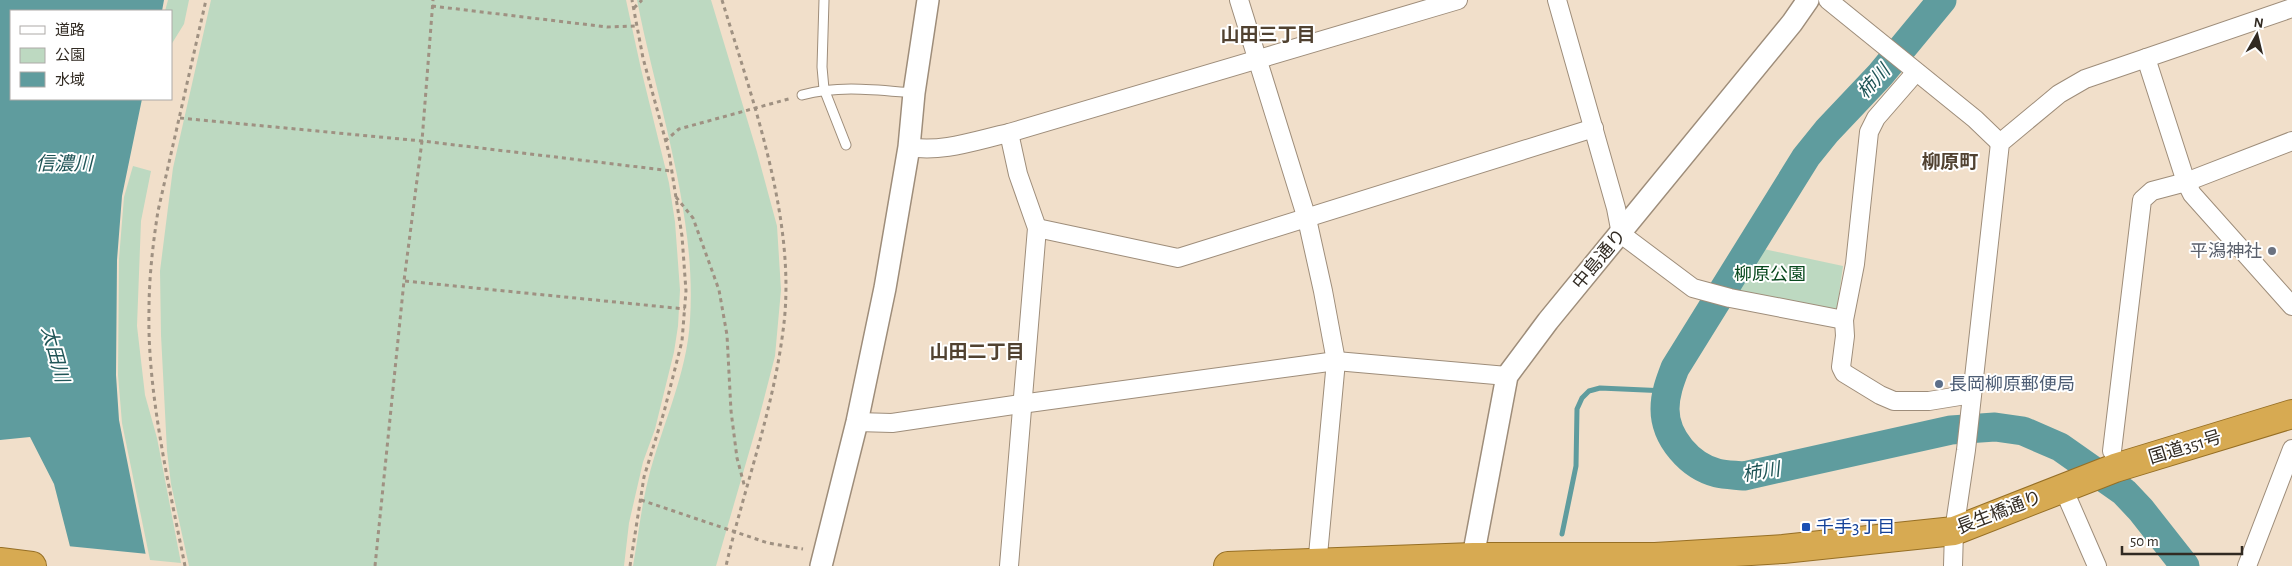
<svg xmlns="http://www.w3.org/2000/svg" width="2292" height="566" font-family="'Alegreya Sans','Noto Sans JP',sans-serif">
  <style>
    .green { fill: #bdd9c1 }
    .water { fill: #5f9c9e }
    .pier { fill: #f1dfca }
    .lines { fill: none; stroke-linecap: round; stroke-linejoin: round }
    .stream { stroke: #5f9c9e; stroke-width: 5 }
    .river { stroke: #5f9c9e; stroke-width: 29 }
    .service-casing { stroke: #9e8d7a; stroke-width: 11 }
    .minor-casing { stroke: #9e8d7a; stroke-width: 20 }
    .tertiary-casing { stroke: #9e8d7a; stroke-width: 24 }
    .trunk-casing { stroke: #966f25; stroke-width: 30 }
    .path { stroke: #9f9182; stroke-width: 3; stroke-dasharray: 4 4; stroke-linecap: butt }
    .service { stroke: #fff; stroke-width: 9 }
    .minor { stroke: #fff; stroke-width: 18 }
    .tertiary { stroke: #fff; stroke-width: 21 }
    .trunk { stroke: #d7aa52; stroke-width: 28 }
    .worship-dot { fill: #6b7280; stroke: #fff; stroke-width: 2 }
    .service-dot { fill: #5c6f8a; stroke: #fff; stroke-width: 2 }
    .transit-dot { fill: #1a4fb4; stroke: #fff; stroke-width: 2 }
    .labels { text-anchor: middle; stroke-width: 4; stroke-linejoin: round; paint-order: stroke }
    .worship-label { font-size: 18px; fill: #5b616d; stroke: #fff; text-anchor: end }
    .street-label { font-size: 18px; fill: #312a22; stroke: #fff }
    .park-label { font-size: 18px; fill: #09491e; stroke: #fff }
    .service-label { font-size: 18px; fill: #4e5e75; stroke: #fff; text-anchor: start }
    .transit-label { font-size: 18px; fill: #164399; stroke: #fff; text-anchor: start }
    .neighbourhood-label { font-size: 19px; font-weight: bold; fill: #514231; stroke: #fff }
    .water-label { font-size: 19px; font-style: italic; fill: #205557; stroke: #fff }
  </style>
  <rect width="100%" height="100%" fill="#f1dfca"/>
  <g class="green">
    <path d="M168 0H189L184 24 171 45V11H165Z"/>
    <path d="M211 0H626L641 69 669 183 675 222 680 290 678 326 674 352 655 429 643 462 629 523 624 566H189L171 484 167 451 161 335 160 271 173 168Z"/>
    <path d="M637 0H711L757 152 777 226 781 290 775 356 759 418 716 566H633C638 538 641 508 648 480 661 427 687 375 690 320 697 214 657 103 637 0Z"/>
    <path d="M133 166 151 171 141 221 137 326 145 395 157 438 181 563 150 560 122 423 118 375 119 259 124 197Z"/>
    <path d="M1759 248 1843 266 1837 309 1733 291Z"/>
  </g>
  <path class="water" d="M0 0H164L162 11H11V99H142L122 196 117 260 116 375 119 420 148 566H75L54 484 30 437 0 440Z"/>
  <path class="pier" d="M67 546 148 554 150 566H73Z"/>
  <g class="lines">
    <path class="stream" d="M1562 534 1576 466 1577 409 1582 398 1589 391 1600 388 1667 391"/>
    <path class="river" d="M1942 0 1880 75 1827 131 1806 157 1675 368C1670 381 1665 394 1665 409 1665 438 1690 466 1717 473 1725 475 1735 475 1744 476L1951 430 1995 427 2023 431 2060 447 2124 492 2141 510 2185 566"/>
    <g class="service-casing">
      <g id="service">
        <path d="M824 0 822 67 824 89 846 145"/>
        <path d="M802 95C839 85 876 90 913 93"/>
      </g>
    </g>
    <g class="minor-casing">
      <g id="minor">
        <path d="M1239 0 1307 219 1323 291 1336 361 1317 566"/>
        <path d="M1557 0 1616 208 1621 234 1693 288 1730 298 1844 320"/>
        <path d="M1828 0 1975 119 2000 143"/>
        <path d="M2146 58 2186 182 2192 194 2292 306"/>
        <path d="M1916 72 1876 118 1869 132 1855 264 1844 320 1845 336 1841 367 1844 373 1880 395 1894 401H1929L1972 394"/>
        <path d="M1009 133 1018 174 1037 228 1009 566"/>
        <path d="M909 147C942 153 977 140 1009 133L1458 0"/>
        <path d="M1037 228 1178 258 1594 128"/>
        <path d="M857 422 892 423 1021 404 1336 361 1507 376"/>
        <path d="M2112 451 2142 200 2152 191 2186 182 2292 141"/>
        <path d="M2063 488 2097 566"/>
        <path d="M1953 566 1954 531 1966 450 2000 143 2059 94 2085 79 2292 8"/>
        <path d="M2247 566 2292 449"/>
      </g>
    </g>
    <g class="tertiary-casing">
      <g id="tertiary">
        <path d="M1473 557 1507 376 1548 321 1792 23 1808 0"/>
        <path d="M821 566 857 422 885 288 909 147 914 93 928 0"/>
      </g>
    </g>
    <g class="trunk-casing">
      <g id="trunk">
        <path d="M0 562 32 566"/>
        <path d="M1228 566 1473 557H1655L1783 549 1954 531 2115 468 2292 414"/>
      </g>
    </g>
    <g class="path">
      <path d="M722 0C753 102 798 224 783 331 773 411 744 488 726 566"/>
      <path d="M432 6 607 27 637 26"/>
      <path d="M634 8 642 0"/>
      <path d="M180 118 422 141 672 171"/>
      <path d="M665 141 679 129 792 98"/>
      <path d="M676 197 693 218 719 290 727 335 731 411 737 458 745 488"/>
      <path d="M405 281 685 309"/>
      <path d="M641 500 768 543 803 549"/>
      <path d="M185 566C169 486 147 391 149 310 149 277 153 243 158 211L206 0"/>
      <path d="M375 566 404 281 422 141 433 0"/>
      <path d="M630 566 644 477 664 412 682 341 686 291 682 236 669 153 643 58 632 0"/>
    </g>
    <use href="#service" class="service"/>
    <use href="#minor" class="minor"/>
    <use href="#tertiary" class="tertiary"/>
    <use href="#trunk" class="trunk"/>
  </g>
  <circle class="worship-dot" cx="2272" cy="251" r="5"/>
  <circle class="service-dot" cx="1939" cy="384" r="5"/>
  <rect class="transit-dot" x="1801" y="522" width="10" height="10" rx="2.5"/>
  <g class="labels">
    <g class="worship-label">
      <text x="2262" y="257">平潟神社</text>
    </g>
    <g class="street-label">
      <text transform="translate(1599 259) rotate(-50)" y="6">中島通り</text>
      <text transform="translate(2185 447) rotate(-17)" y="6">国道351号</text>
      <text transform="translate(1999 512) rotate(-21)" y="6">長生橋通り</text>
    </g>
    <g class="park-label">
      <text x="1770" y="280">柳原公園</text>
    </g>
    <g class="service-label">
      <text x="1949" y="390">長岡柳原郵便局</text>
    </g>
    <g class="transit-label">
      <text x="1816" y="533">千手3丁目</text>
    </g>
    <g class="neighbourhood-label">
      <text x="1268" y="41">山田三丁目</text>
      <text x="1950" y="168">柳原町</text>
      <text x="977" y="358">山田二丁目</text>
    </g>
    <g class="water-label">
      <text transform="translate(1873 81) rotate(-48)" y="7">柿川</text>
      <text x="64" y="170">信濃川</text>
      <text transform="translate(56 354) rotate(75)" y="7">太田川</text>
      <text transform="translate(1761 471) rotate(-9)" y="7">柿川</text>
    </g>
  </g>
  <rect x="10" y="10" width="162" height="90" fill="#ffffff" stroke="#adaaa7"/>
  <rect x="20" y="26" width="25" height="8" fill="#ffffff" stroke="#adaaa7"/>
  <text x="55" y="35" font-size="15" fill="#312a22">道路</text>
  <rect x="20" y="48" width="25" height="15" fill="#bdd9c1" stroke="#adaaa7"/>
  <text x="55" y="60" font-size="15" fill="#312a22">公園</text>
  <rect x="20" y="72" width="25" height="15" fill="#5f9c9e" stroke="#adaaa7"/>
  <text x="55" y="85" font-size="15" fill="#312a22">水域</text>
  <g transform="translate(2257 35) rotate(8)" stroke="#ffffff" stroke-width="4" paint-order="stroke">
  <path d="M0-4L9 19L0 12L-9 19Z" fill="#312a22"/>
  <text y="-8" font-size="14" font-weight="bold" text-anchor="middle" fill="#312a22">N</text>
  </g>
  <path d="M2122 546v8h120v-8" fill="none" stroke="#312a22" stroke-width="2.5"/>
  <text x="2130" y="546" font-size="15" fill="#312a22" stroke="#ffffff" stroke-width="4" paint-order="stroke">50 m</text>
</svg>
